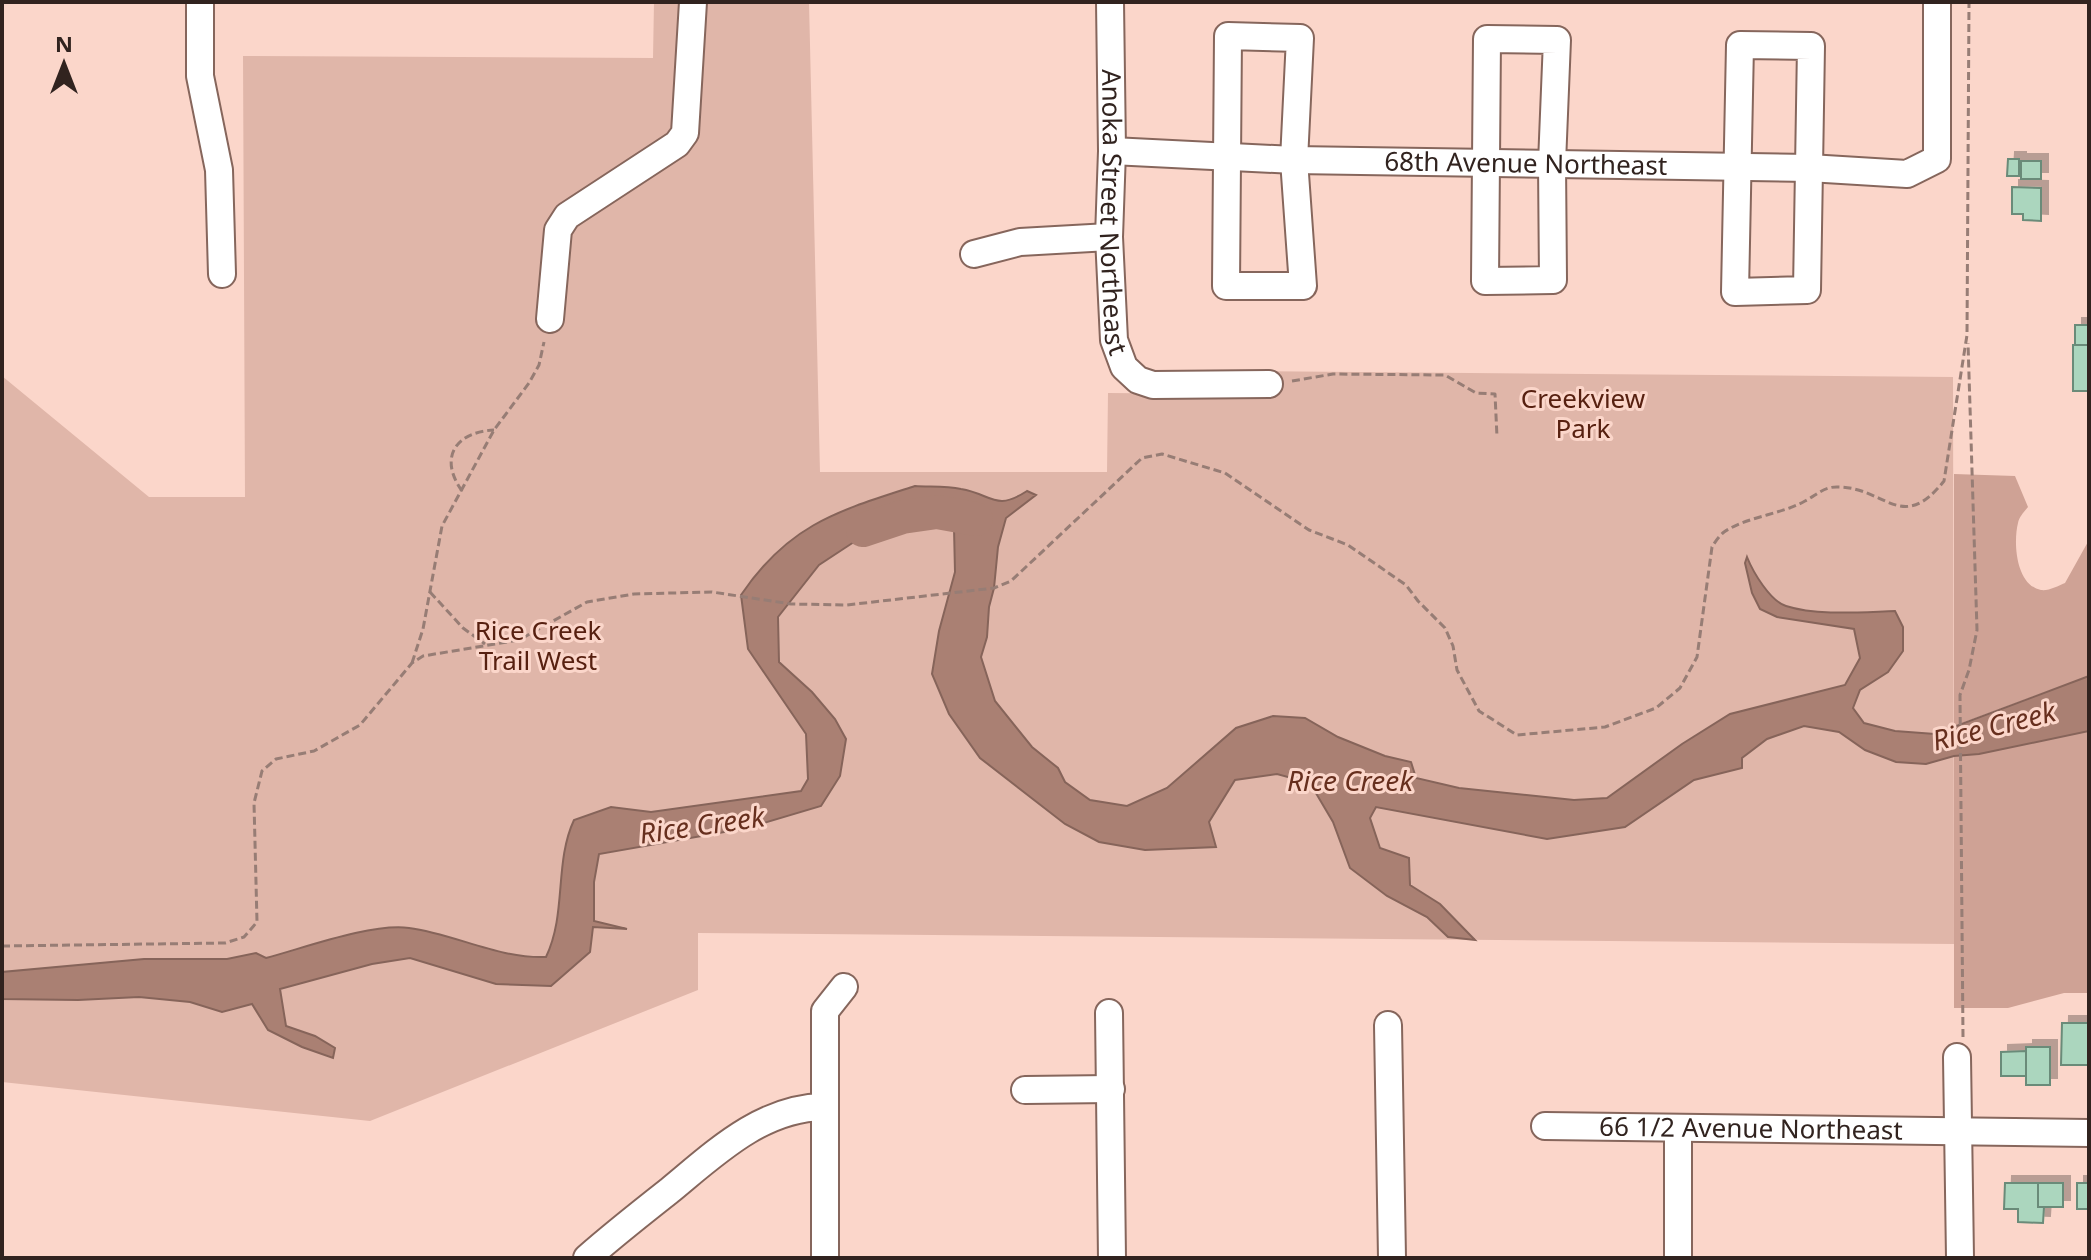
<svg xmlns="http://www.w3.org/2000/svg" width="2091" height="1260" font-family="'Noto Sans',sans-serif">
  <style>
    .green { fill: #e0b6a9 }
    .forest { fill: #cfa295 }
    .water { fill: #aa8073; stroke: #86645a; stroke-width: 2 }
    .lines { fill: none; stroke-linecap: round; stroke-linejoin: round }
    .river { stroke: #aa8073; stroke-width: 34 }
    .building { fill: #abd6be; stroke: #6b8b79; stroke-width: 2; filter: url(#shadow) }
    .minor-casing { stroke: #86665c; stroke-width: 30 }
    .path { stroke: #977d75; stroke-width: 3; stroke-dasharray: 8 4; stroke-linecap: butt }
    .minor { stroke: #fff; stroke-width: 26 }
    .labels { text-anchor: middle; stroke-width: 6; stroke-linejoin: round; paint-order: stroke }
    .street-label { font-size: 26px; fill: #31231f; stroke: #fbd6ca }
    .park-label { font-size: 26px; fill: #572010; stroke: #fbd6ca }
    .water-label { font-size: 28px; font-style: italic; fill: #672f1e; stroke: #fbd6ca }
  </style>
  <defs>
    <filter id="shadow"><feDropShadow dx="7" dy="-7" stdDeviation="0" flood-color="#0004"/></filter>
  </defs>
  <rect width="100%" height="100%" fill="#fbd6ca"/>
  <path class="green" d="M654 2H809L820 472H1107L1108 393 1224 394 1225 371 1953 377 1954 944 698 933V990L370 1121 2 1082V376L149 497H245L243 56 653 58Z"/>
  <g class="forest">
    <path d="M1954 474 2015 476 2028 507C2024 512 2019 517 2018 523 2013 543 2016 585 2041 590 2049 591 2058 586 2065 583L2089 540V676L1954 726Z"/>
    <path d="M2089 731V993H2064L2008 1008H1954V756L1979 754Z"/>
  </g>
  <path class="water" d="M915 486C930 487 946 486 961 489 992 494 995 512 1027 491L1036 495 1006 518 998 547 994 588 989 607 987 637 981 657 995 701 1032 747 1058 768 1065 782 1090 800 1127 806 1167 788 1236 728 1273 716 1305 718 1338 737 1385 756 1411 762 1416 778 1459 788 1574 800 1607 798 1682 744 1730 714 1845 685 1860 658 1854 629 1777 617 1760 609 1752 593 1745 563 1747 557C1753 572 1770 601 1786 606 1817 616 1862 612 1895 611L1903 627V651L1888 672 1860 690 1853 708 1864 723 1895 731 1935 734 2089 676V731L1979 754 1954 756 1926 764 1896 762 1865 750 1839 732 1804 726 1767 739 1742 758V768L1694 780 1625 827 1547 839 1376 807 1370 818 1380 848 1409 858 1410 885 1440 904 1475 940 1448 937 1427 917 1387 896 1350 868 1333 822 1310 783 1277 774 1235 780 1209 822 1216 847 1145 850 1099 842 1065 824 980 758 949 714 932 674 939 631 955 572 954 528 937 512 902 517 860 538 819 565 778 617 779 662 812 692 835 719 846 739 840 776 821 806 747 828 599 854 594 882V921L627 929 593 927 590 952 551 986 496 984 410 958 372 964 280 989 286 1026 315 1036 335 1048 333 1058 302 1047 268 1030 252 1004 222 1012 190 1002 139 997 78 1000 2 999V972L144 959H227L256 953 266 958C304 948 371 923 409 928 455 934 499 959 546 957 567 913 554 863 574 820L611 807 651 812 801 791 808 779 806 734 748 649 741 595C789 524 838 511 915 486Z"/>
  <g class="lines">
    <path class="river" d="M863 530 902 517 937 512 976 519"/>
  </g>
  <g class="building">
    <path d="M2008 159H2019V176H2007Z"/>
    <rect x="2021" y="161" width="20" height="18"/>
    <path d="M2012 187 2041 188V221L2023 220V214H2012Z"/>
    <rect x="2075" y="325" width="14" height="20"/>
    <rect x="2073" y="345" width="16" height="46"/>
    <path d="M2062 1023H2089V1065H2061Z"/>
    <rect x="2026" y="1047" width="24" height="38"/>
    <path d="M2026 1051V1076H2001V1052Z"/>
    <path d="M2005 1183H2038V1207H2044L2043 1223 2018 1222V1209H2004Z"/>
    <rect x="2038" y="1183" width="25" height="24"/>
    <rect x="2077" y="1183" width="12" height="26"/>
  </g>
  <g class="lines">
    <g class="minor-casing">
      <g id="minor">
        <path d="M200 2V76L219 170 222 274"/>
        <path id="s1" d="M1110 2 1112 151 1109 237 1114 340 1124 367 1138 380 1153 385 1269 384"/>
        <path d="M1228 36 1300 38 1294 160 1303 286H1226Z"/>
        <path d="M1487 39 1557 40 1552 163 1553 280 1485 281Z"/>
        <path d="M1740 45 1811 46 1807 290 1735 292Z"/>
        <path id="s2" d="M1112 151 1294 160 1809 168 1907 174 1937 159V2"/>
        <path d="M974 254 1020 242 1109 237"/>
        <path d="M550 319 558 230 567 216 677 144 685 133 693 2"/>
        <path d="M1109 1013 1112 1258"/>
        <path d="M1388 1025 1392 1258"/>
        <path d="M1957 1057 1960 1258"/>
        <path d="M1025 1090 1111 1089"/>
        <path id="s3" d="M1545 1126 2089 1133"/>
        <path d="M1678 1128V1258"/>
        <path d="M587 1258C613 1235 641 1213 669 1191 714 1154 761 1108 823 1107"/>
        <path d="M825 1258V1011L844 987"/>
      </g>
    </g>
    <g class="path">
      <path d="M1292 381 1333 374 1445 375 1476 393 1495 394 1497 437"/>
      <path d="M462 491C438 457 456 432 494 430"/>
      <path d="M430 592 463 628 485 644"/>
      <path d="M412 663 423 629 442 526 494 430 529 383 539 365 544 342"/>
      <path d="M2 946 225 943 244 937 257 922 254 803 262 771 276 759 314 751 360 725 412 663 423 656 519 640 587 602 634 594 712 592 791 604 847 605 994 588 1011 581 1142 458 1162 454 1225 473 1309 530 1348 545 1406 585 1418 601 1445 628 1453 646 1457 670 1479 711 1517 735 1605 727 1656 708 1680 688 1697 657 1712 547C1715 542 1719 536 1724 532 1748 516 1780 515 1805 501 1817 495 1824 486 1839 487 1886 488 1902 534 1944 481L1967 335 1969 2"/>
      <path d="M1963 1037 1960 695 1969 670 1977 630 1968 343"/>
    </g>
    <use href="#minor" class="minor"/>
  </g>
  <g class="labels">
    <g class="street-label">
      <text dy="9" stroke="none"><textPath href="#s2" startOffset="414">68th Avenue Northeast</textPath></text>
      <text dy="9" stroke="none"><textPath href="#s1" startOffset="210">Anoka Street Northeast</textPath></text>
      <text dy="9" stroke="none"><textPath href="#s3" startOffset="206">66 1/2 Avenue Northeast</textPath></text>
    </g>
    <g class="park-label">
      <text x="1583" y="408">Creekview<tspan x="1583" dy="30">Park</tspan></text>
      <text x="538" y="640">Rice Creek<tspan x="538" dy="30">Trail West</tspan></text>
    </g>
    <g class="water-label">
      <text transform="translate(1994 726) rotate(-14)" y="10">Rice Creek</text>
      <text x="1350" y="791">Rice Creek</text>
      <text transform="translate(702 825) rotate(-8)" y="10">Rice Creek</text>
    </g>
  </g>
  <rect width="2091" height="1260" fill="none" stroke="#31231f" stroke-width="8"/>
  <g transform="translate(64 64)" stroke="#fbd6ca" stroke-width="6" paint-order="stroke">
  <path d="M0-6L14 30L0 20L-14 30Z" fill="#31231f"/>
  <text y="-12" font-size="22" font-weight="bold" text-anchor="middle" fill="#31231f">N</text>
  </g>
</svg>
